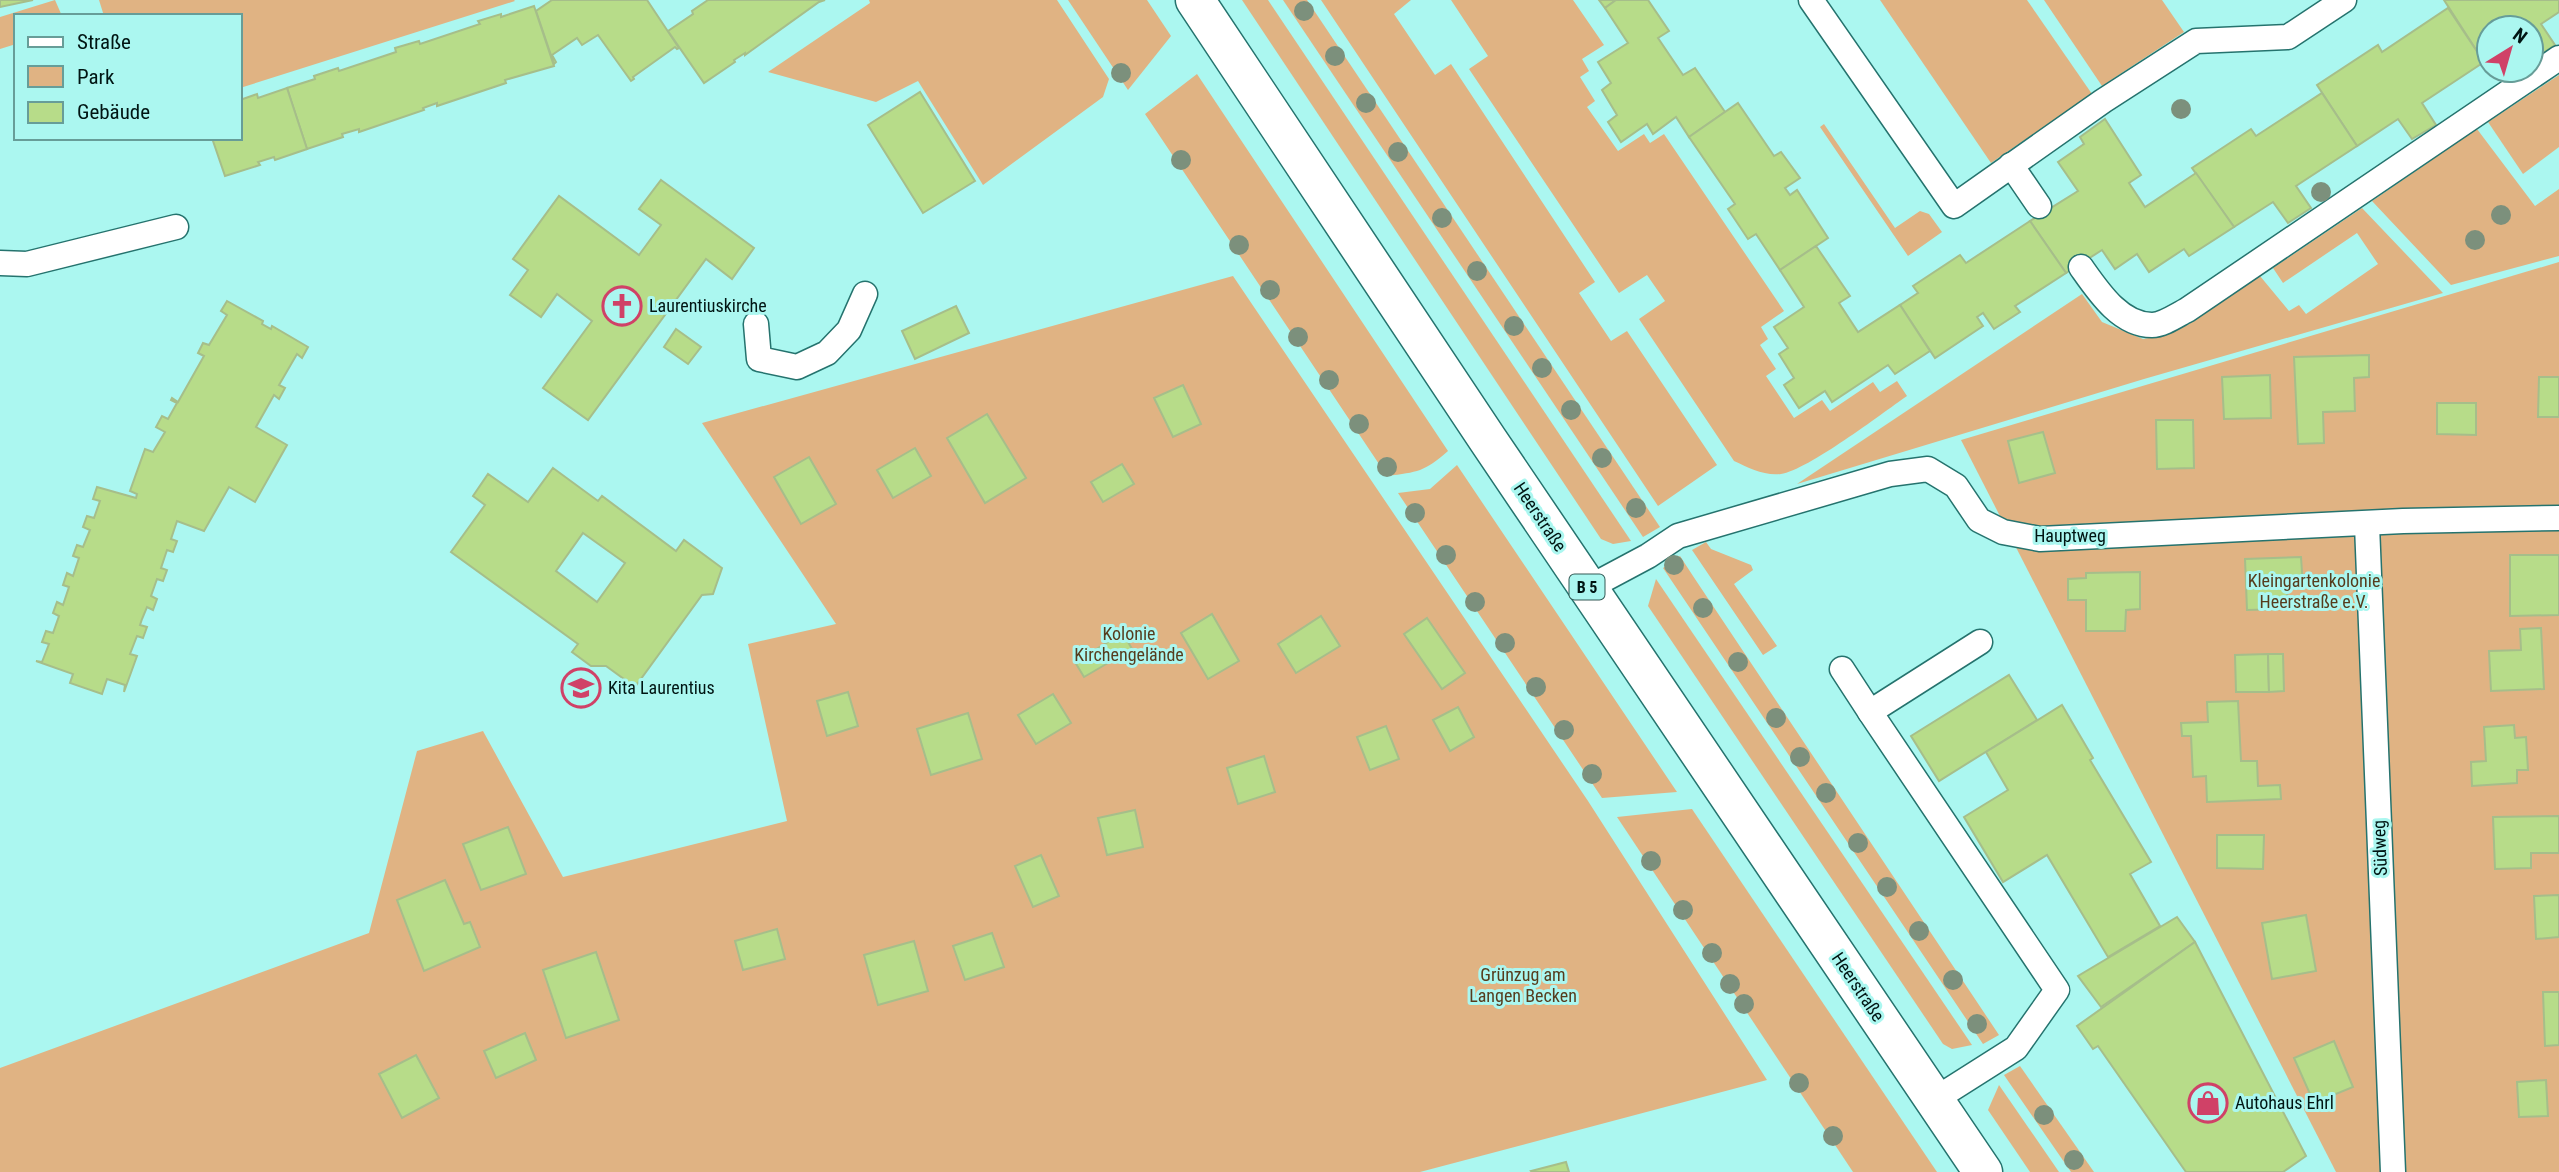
<svg xmlns="http://www.w3.org/2000/svg" width="2559" height="1172" font-family="'Roboto Condensed',sans-serif">
  <style>
    .green { fill: #e0b383 }
    .building { fill: #b7dc89; stroke: #a6be8a; stroke-width: 2; fill-rule: evenodd }
    .lines { fill: none; stroke-linecap: round; stroke-linejoin: round }
    .lane-casing { stroke: #25736e; stroke-width: 27 }
    .primary-casing { stroke: #25736e; stroke-width: 41 }
    .lane { stroke: #fff; stroke-width: 24 }
    .primary { stroke: #fff; stroke-width: 38 }
    .tree { fill: #7c907c }
    .labels { text-anchor: middle; stroke-width: 6; stroke-linejoin: round; paint-order: stroke }
    .shield { fill: #abf7f0; stroke: #335955; stroke-width: 2 }
    .shield-label { font-size: 16px; font-weight: bold; fill: #001513 }
    .poi-label { font-size: 18px; fill: #001513; stroke: #abf7f0; text-anchor: start }
    .street-label { font-size: 18px; fill: #001513; stroke: #abf7f0 }
    .park-label { font-size: 18px; fill: #563c1d; stroke: #abf7f0 }
  </style>
  <rect width="100%" height="100%" fill="#abf7f0"/>
  <g class="green">
    <path d="M55 0 62 16H16V44L0 49V17Z"/>
    <path d="M99 0H514L515 1 240 88V16H104Z"/>
    <path d="M869 0H1057L1109 79 1103 97 983 185 918 81 876 102 768 72 870 3Z"/>
    <path d="M1068 0H1147L1171 36 1128 90Z"/>
    <path d="M1242 0H1268L1631 541 1613 544 1601 539Z"/>
    <path d="M1283 0H1307L1660 527 1643 537Z"/>
    <path d="M1321 0H1411L1394 14 1435 75 1451 64 1595 282 1579 293 1611 341 1627 331 1717 465 1658 506Z"/>
    <path d="M1451 0H1573L1604 45 1582 59 1589 71 1580 77 1595 101 1587 107 1618 151 1644 134 1650 143 1664 134 1784 311 1761 327 1768 339 1760 345 1776 369 1766 376 1794 418 1822 400 1830 411 1873 382 1880 392 1897 381 1907 396C1881 414 1808 470 1781 474 1764 476 1749 468 1734 461L1639 319 1665 301 1647 275 1619 293 1469 69 1488 56Z"/>
    <path d="M1880 0H2027L2092 94 1991 163Z"/>
    <path d="M2044 0H2162L2184 32 2102 86Z"/>
    <path d="M1197 74 1448 451C1424 472 1418 472 1387 476L1145 114Z"/>
    <path d="M2559 75V147L2523 174 2488 122Z"/>
    <path d="M1824 124 1895 228 1920 211 1929 214 1942 232 1908 256 1820 127Z"/>
    <path d="M2477 129 2535 206 2559 189V256L2451 285 2372 201Z"/>
    <path d="M2362 208 2443 293 2144 379 1797 484 2082 294 2102 322 2143 339 2166 335 2189 324 2260 276 2289 311 2299 305 2306 314 2378 264 2357 233 2283 283 2273 268Z"/>
    <path d="M2559 262V1172H2336L1961 440Z"/>
    <path d="M1233 276 1588 801 1767 1080 1420 1172H0V1068L369 933 417 751 483 731 563 877 787 821 748 644 836 624 702 423Z"/>
    <path d="M1457 465 1677 792 1602 798 1398 493 1430 489Z"/>
    <path d="M1706 542 1711 549 1751 565 1753 570 1734 584 1777 646 1763 655 1692 550Z"/>
    <path d="M1680 556 1693 576 1999 1035 1983 1044 1663 568Z"/>
    <path d="M1656 579 1972 1045 1952 1049 1943 1044 1648 606Z"/>
    <path d="M1692 809 1937 1172H1853L1617 817Z"/>
    <path d="M2020 1066 2094 1172H2071L2004 1075Z"/>
    <path d="M1999 1085 2059 1172H2030L1988 1110Z"/>
  </g>
  <g class="building">
    <path d="M0 0H33L0 7Z"/>
    <path d="M552 0H647L679 48 677 49 675 47 633 77 634 79 631 81 598 35 582 45 577 38 552 55 556 62 554 64 536 11Z"/>
    <path d="M708 0H825L819 2 745 55V53L734 60 735 62 704 83 668 31 693 14 692 11Z"/>
    <path d="M1599 0H1616L1605 8Z"/>
    <path d="M1616 0H1648L1669 31 1658 38 1683 75 1695 68 1725 112 1689 137 1676 117 1653 134 1647 124 1621 142 1608 122 1617 115 1602 90 1611 83 1598 62 1628 43 1605 8Z"/>
    <path d="M2444 0H2559V12L2541 24 2555 45 2537 57 2531 48V28H2489V58L2484 62Z"/>
    <path d="M534 6 554 66 505 80 506 83 437 106V103L423 108 424 110 359 132V129L342 134 343 137 307 149 287 88 315 79 314 76 338 68 339 71 396 52 395 48 419 41 420 44 480 24 478 21 501 14V17Z"/>
    <path d="M2448 8 2484 62 2422 103 2436 125 2412 139 2398 119 2357 146 2317 85 2378 45 2382 52Z"/>
    <path d="M287 88 307 149 275 160 274 157 258 162 260 165 225 176 212 138H240V100L257 94 258 98Z"/>
    <path d="M920 92 975 181 923 213 868 125Z"/>
    <path d="M2322 93 2357 146 2296 186 2311 208 2288 223 2273 202 2234 227 2192 168 2251 129 2256 136Z"/>
    <path d="M1738 103 1774 156 1781 152 1800 178 1785 188 1790 195 1797 190 1828 238 1780 270 1756 234 1748 239 1728 209 1735 204 1689 137Z"/>
    <path d="M2105 119 2141 175 2129 183 2145 207 2196 173 2234 227 2189 256 2184 249 2149 272 2137 254 2115 269 2102 250 2066 273 2030 221 2078 191 2058 162 2084 144 2080 137Z"/>
    <path d="M661 180 754 248 732 279 706 259 588 420 543 388 592 321 557 294 541 317 510 295 528 270 513 259 559 196 639 255 661 225 639 209Z"/>
    <path d="M2030 221 2066 273 2015 306 2020 312 1994 329 1983 313 1977 317 1983 326 1935 358 1900 305 1918 293 1913 286 1960 255 1966 263Z"/>
    <path d="M1816 246 1850 296 1839 303 1858 332 1900 305 1930 351 1895 374 1888 365 1832 402 1825 391 1799 408 1784 385 1794 378 1779 354 1788 348 1774 327 1804 307 1780 270Z"/>
    <path d="M227 301 263 321 262 324 271 329 272 326 308 347 302 358 297 354 279 385 285 388 279 399 274 395 256 427 287 445 255 502 229 487 204 531 177 521 171 539 177 541 173 552 167 550 161 568 167 570 163 581 157 579 151 596 157 599 153 610 147 607 142 619 140 625 147 627 143 638 137 636 130 654 137 656 124 692 125 685 107 679 102 694 70 683 73 674 36 661 42 662 49 644 42 642 46 631 53 633 59 616 53 613 57 602 63 605 69 587 63 585 67 573 73 576 79 558 73 556 77 545 83 547 90 530 83 527 87 516 94 518 100 501 93 499 97 487 136 498 137 494 130 491 145 449 153 452 165 432 156 427 162 416 168 419 177 403 171 400 172 398 178 402 204 356 198 353 203 343 209 345 227 315 221 311Z"/>
    <path d="M956 306 969 333 915 359 902 331Z"/>
    <path d="M676 329 701 347 688 364 664 347Z"/>
    <path d="M2369 355V377L2354 378 2355 411 2323 412 2324 443 2298 444 2294 357Z"/>
    <path d="M2270 375 2271 418 2224 419 2222 377Z"/>
    <path d="M2539 377H2559V417H2538Z"/>
    <path d="M1183 385 1201 424 1173 437 1154 398Z"/>
    <path d="M2437 403H2476V435L2437 434Z"/>
    <path d="M987 414 1026 478 985 503 947 438Z"/>
    <path d="M2156 420H2193L2194 468 2157 469Z"/>
    <path d="M2043 432 2055 473 2019 483 2008 441Z"/>
    <path d="M915 448 931 476 893 498 877 470Z"/>
    <path d="M809 457 836 504 801 524 774 477Z"/>
    <path d="M1122 464 1134 484 1103 502 1091 482Z"/>
    <path d="M553 468 598 501 602 496 676 551 684 540 722 568 713 594 702 595 635 687 606 666H591L572 652 578 644 451 552 485 505 473 496 488 474 528 502ZM583 533 625 563 597 602 556 571Z"/>
    <path d="M2510 555H2559V615L2510 616Z"/>
    <path d="M2301 557 2303 587 2287 588 2288 609 2247 610 2245 559Z"/>
    <path d="M2140 572V609L2126 610 2125 631H2086V600H2068V579L2086 578V573Z"/>
    <path d="M1212 614 1239 661 1208 679 1181 633Z"/>
    <path d="M1321 616 1340 646 1296 673 1278 644Z"/>
    <path d="M1427 618 1465 673 1442 689 1404 634Z"/>
    <path d="M2541 628 2544 689 2491 691 2489 651 2521 650 2520 629Z"/>
    <path d="M1123 633 1132 649 1084 677 1075 662Z"/>
    <path d="M2268 654 2269 692H2236L2235 655Z"/>
    <path d="M2268 654H2283L2284 691 2269 692Z"/>
    <path d="M2009 675 2037 720 1939 781 1911 736Z"/>
    <path d="M848 692 858 726 827 736 817 701Z"/>
    <path d="M1053 694 1071 723 1036 744 1018 715Z"/>
    <path d="M2238 701 2241 761H2257L2258 786 2280 785 2281 799 2207 802 2206 776 2193 777 2191 736H2182L2181 723 2208 722 2207 702Z"/>
    <path d="M2062 705 2093 758 2090 760 2151 862 2130 874 2160 926 2108 957 2047 855 2003 882 1964 817 2008 790 1986 752Z"/>
    <path d="M1458 707 1474 737 1450 751 1433 720Z"/>
    <path d="M968 713 982 759 931 775 917 729Z"/>
    <path d="M2514 725 2515 738 2526 737 2528 770H2517V783L2472 786 2471 762 2486 761 2484 727Z"/>
    <path d="M1386 726 1399 759 1370 770 1357 737Z"/>
    <path d="M1264 756 1275 792 1238 804 1227 768Z"/>
    <path d="M1135 810 1143 847 1107 855 1098 818Z"/>
    <path d="M2559 816V853H2531V868L2495 869 2493 817Z"/>
    <path d="M508 827 526 874 481 890 463 844Z"/>
    <path d="M2217 835H2264L2263 869 2217 868Z"/>
    <path d="M1041 855 1059 896 1033 907 1015 866Z"/>
    <path d="M445 880 464 924 470 922 480 947 424 971 397 900Z"/>
    <path d="M2559 895V937L2536 939 2534 896Z"/>
    <path d="M2306 915 2316 971 2272 979 2262 923Z"/>
    <path d="M2177 917 2195 942 2101 1007 2078 976Z"/>
    <path d="M777 929 785 959 743 970 735 941Z"/>
    <path d="M992 933 1004 967 965 980 953 946Z"/>
    <path d="M914 941 928 991 878 1005 864 955Z"/>
    <path d="M2195 942 2306 1156 2283 1172H2186L2098 1046 2093 1049 2077 1026Z"/>
    <path d="M596 952 619 1020 566 1038 543 970Z"/>
    <path d="M2543 992H2559V1045L2545 1046Z"/>
    <path d="M525 1033 536 1060 496 1078 484 1051Z"/>
    <path d="M2334 1041 2353 1087 2314 1103 2294 1058Z"/>
    <path d="M416 1055 439 1098 402 1118 379 1074Z"/>
    <path d="M2546 1080 2548 1116 2519 1117 2517 1082Z"/>
    <path d="M1566 1162 1569 1172H1532L1531 1171Z"/>
  </g>
  <g class="lines">
    <g class="lane-casing">
      <g id="lane">
        <path d="M1811 0 1954 206 2103 101 2196 41 2288 37 2344 0"/>
        <path d="M2011 165 2039 206"/>
        <path d="M0 263 27 264 176 227"/>
        <path d="M2081 267C2098 291 2120 325 2152 325 2163 325 2177 315 2187 310L2559 58"/>
        <path d="M756 324 759 359 797 367 827 353 849 330 865 294"/>
        <path d="M2367 525 2393 1172"/>
        <path d="M1588 588 1648 556 1678 536 1890 474 1928 469 1956 486 1979 520 2003 532 2040 539 2403 521 2559 518"/>
        <path d="M1842 669 1870 712"/>
        <path d="M1934 1100 2016 1048 2057 990 1870 712 1980 642"/>
      </g>
    </g>
    <g class="primary-casing">
      <path id="primary" d="M1195 0 1488 440 1983 1172"/>
    </g>
    <use href="#lane" class="lane"/>
    <use href="#primary" class="primary"/>
  </g>
  <g class="tree">
    <circle cx="1304" cy="11" r="10"/>
    <circle cx="1335" cy="56" r="10"/>
    <circle cx="1121" cy="73" r="10"/>
    <circle cx="1366" cy="103" r="10"/>
    <circle cx="2181" cy="109" r="10"/>
    <circle cx="1398" cy="152" r="10"/>
    <circle cx="1181" cy="160" r="10"/>
    <circle cx="2321" cy="192" r="10"/>
    <circle cx="2501" cy="215" r="10"/>
    <circle cx="1442" cy="218" r="10"/>
    <circle cx="2475" cy="240" r="10"/>
    <circle cx="1239" cy="245" r="10"/>
    <circle cx="1477" cy="271" r="10"/>
    <circle cx="1270" cy="290" r="10"/>
    <circle cx="1514" cy="326" r="10"/>
    <circle cx="1298" cy="337" r="10"/>
    <circle cx="1542" cy="368" r="10"/>
    <circle cx="1329" cy="380" r="10"/>
    <circle cx="1571" cy="410" r="10"/>
    <circle cx="1359" cy="424" r="10"/>
    <circle cx="1602" cy="458" r="10"/>
    <circle cx="1387" cy="467" r="10"/>
    <circle cx="1636" cy="508" r="10"/>
    <circle cx="1415" cy="513" r="10"/>
    <circle cx="1446" cy="555" r="10"/>
    <circle cx="1674" cy="565" r="10"/>
    <circle cx="1475" cy="602" r="10"/>
    <circle cx="1703" cy="608" r="10"/>
    <circle cx="1505" cy="643" r="10"/>
    <circle cx="1738" cy="662" r="10"/>
    <circle cx="1536" cy="687" r="10"/>
    <circle cx="1776" cy="718" r="10"/>
    <circle cx="1564" cy="730" r="10"/>
    <circle cx="1800" cy="757" r="10"/>
    <circle cx="1592" cy="774" r="10"/>
    <circle cx="1826" cy="793" r="10"/>
    <circle cx="1858" cy="843" r="10"/>
    <circle cx="1651" cy="861" r="10"/>
    <circle cx="1887" cy="887" r="10"/>
    <circle cx="1683" cy="910" r="10"/>
    <circle cx="1919" cy="931" r="10"/>
    <circle cx="1712" cy="953" r="10"/>
    <circle cx="1953" cy="980" r="10"/>
    <circle cx="1730" cy="984" r="10"/>
    <circle cx="1744" cy="1004" r="10"/>
    <circle cx="1977" cy="1024" r="10"/>
    <circle cx="1799" cy="1083" r="10"/>
    <circle cx="2044" cy="1115" r="10"/>
    <circle cx="1833" cy="1136" r="10"/>
    <circle cx="2074" cy="1160" r="10"/>
  </g>
  <defs>
    <g id="church-ring" transform="scale(2.0125)"><circle r="9.5" fill="#abf7f0" stroke="#d04167" stroke-width="1.5"/><path d="M-1.2-6h2.4v3.5h3.3v2.4h-3.3V6h-2.4V-.1h-3.3v-2.4h3.3Z" fill="#d04167"/></g>
    <g id="school-ring" transform="scale(2.0125)"><circle r="9.5" fill="#abf7f0" stroke="#d04167" stroke-width="1.5"/><path d="M0-5L7-2L0 1L-7-2ZM-4 1L0 2.5L4 1V4Q0 6-4 4Z" fill="#d04167"/></g>
    <g id="shop-ring" transform="scale(2.0125)"><circle r="9.5" fill="#abf7f0" stroke="#d04167" stroke-width="1.5"/><path d="M-5-2.5h2.3a2.7 3.5 0 0 1 5.4 0H5L5.5 6h-11ZM-1.5-2.5h3a1.5 2.3 0 0 0-3 0Z" fill="#d04167"/></g>
  </defs>
  <g fill-rule="evenodd">
    <use href="#church-ring" x="622" y="306"/>
    <use href="#school-ring" x="581" y="688"/>
    <use href="#shop-ring" x="2208" y="1103"/>
  </g>
  <g class="labels">
    <rect class="shield" x="1569.5" y="574.5" width="35" height="25" rx="5"/>
    <g class="shield-label">
      <text x="1587" y="593">B 5</text>
    </g>
    <g class="poi-label">
      <text x="649" y="312">Laurentiuskirche</text>
      <text x="608" y="694">Kita Laurentius</text>
      <text x="2235" y="1109">Autohaus Ehrl</text>
    </g>
    <g class="street-label">
      <text transform="translate(1540 517) rotate(56)" y="6">Heerstraße</text>
      <text x="2070" y="542">Hauptweg</text>
      <text transform="translate(2380 848) rotate(-92)" y="6">Südweg</text>
      <text transform="translate(1858 987) rotate(56)" y="6">Heerstraße</text>
    </g>
    <g class="park-label">
      <text x="2314" y="587">Kleingartenkolonie<tspan x="2314" dy="21">Heerstraße e.V.</tspan></text>
      <text x="1129" y="640">Kolonie<tspan x="1129" dy="21">Kirchengelände</tspan></text>
      <text x="1523" y="981">Grünzug am<tspan x="1523" dy="21">Langen Becken</tspan></text>
    </g>
  </g>
  <rect x="14" y="14" width="228" height="126" fill="#abf7f0" stroke="#679d98" stroke-width="2"/>
  <rect x="28" y="37" width="35" height="10" fill="#ffffff" stroke="#679d98" stroke-width="2"/>
  <text x="77" y="49" font-size="21" fill="#001513">Straße</text>
  <rect x="28" y="66" width="35" height="21" fill="#e0b383" stroke="#679d98" stroke-width="2"/>
  <text x="77" y="84" font-size="21" fill="#001513">Park</text>
  <rect x="28" y="102" width="35" height="21" fill="#b7dc89" stroke="#679d98" stroke-width="2"/>
  <text x="77" y="119" font-size="21" fill="#001513">Gebäude</text>
  <g transform="translate(2510 49) rotate(37)"><circle r="33" fill="#abf7f0" stroke="#679d98" stroke-width="2"/>
  <path d="M0-5L12 26L0 18L-12 26Z" fill="#d04167"/>
  <text y="-10" font-size="19" font-weight="bold" text-anchor="middle" fill="#001513">N</text>
  </g>
</svg>
